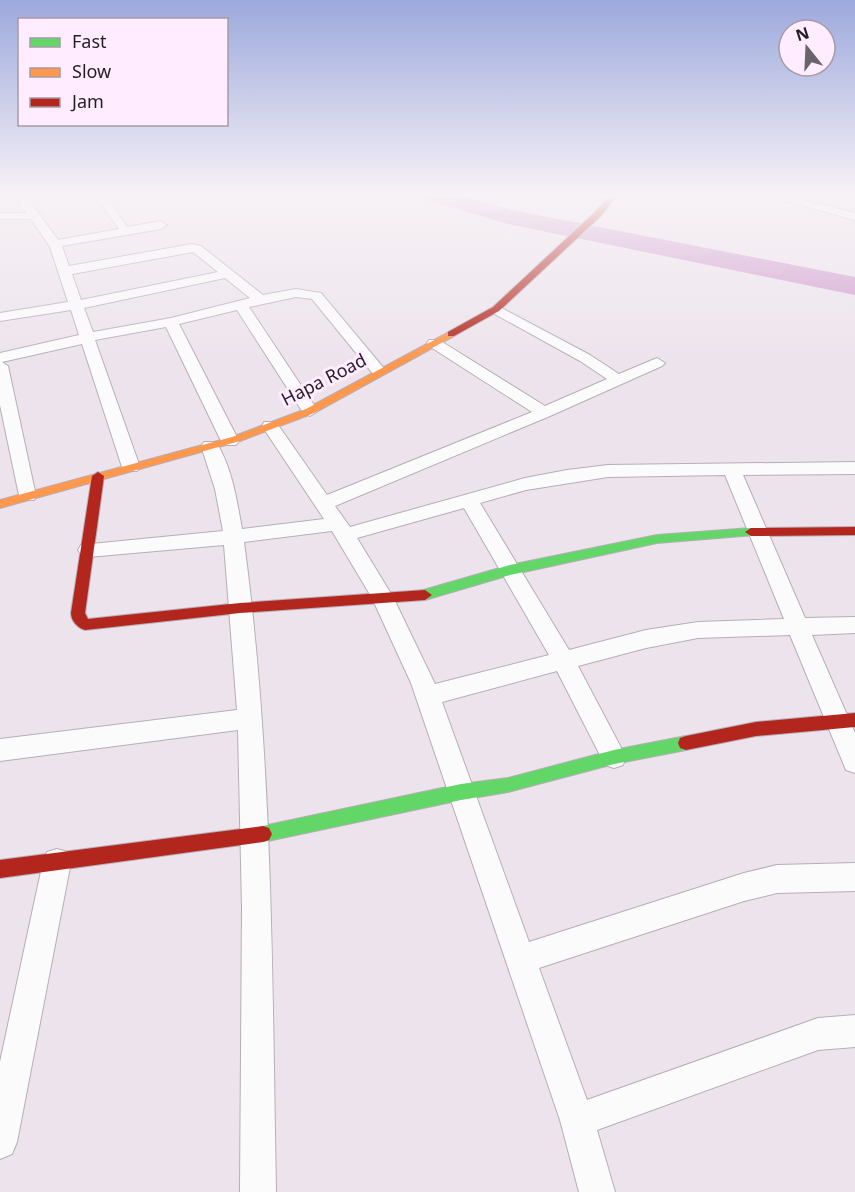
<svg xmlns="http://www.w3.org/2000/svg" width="855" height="1192" font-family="'Noto Sans',sans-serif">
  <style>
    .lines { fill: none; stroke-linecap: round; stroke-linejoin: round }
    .river { fill: #ce99cd; fill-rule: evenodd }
    .street-casing { stroke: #b6aeb6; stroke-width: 2 }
    .fast-casing { stroke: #b6aeb6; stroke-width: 2 }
    .slow-casing { stroke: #b6aeb6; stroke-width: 2 }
    .jam-casing { stroke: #b6aeb6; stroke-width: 2 }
    .street { fill: #fcfbfc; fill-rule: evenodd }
    .fast { fill: #63d668; fill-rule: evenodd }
    .slow { fill: #ff974d; fill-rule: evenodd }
    .jam { fill: #b3261e; fill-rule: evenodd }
    .labels { text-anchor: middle; stroke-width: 6; stroke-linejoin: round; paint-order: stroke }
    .far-street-label { font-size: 18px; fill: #241e24; stroke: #ffecfe }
  </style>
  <rect width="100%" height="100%" fill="#ede3ec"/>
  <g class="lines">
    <path class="river" d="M419 194H458L512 210 855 277V295L508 224 423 199Z"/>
    <g class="street-casing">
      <g id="street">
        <path d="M14 194H25L58 240 119 229 94 194H105L127 227 161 221 167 225 161 229 62 246 69 266 192 244 201 246 263 295 296 289 321 293 387 372 379 377 374 375 312 299 296 297 249 307 318 411 310 416 302 411 237 310 179 324 239 441 236 445H224L221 441 166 327 95 340 140 467 137 471H125L122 467 82 344 2 362 8 366 36 496 34 500H20L0 405V353L79 335 71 310 0 321V313L68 302 50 247 31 219H0V213H26ZM193 252 218 272 81 300 72 274ZM225 278 250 298 171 318 93 332 84 308Z"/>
        <path d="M759 194H778L855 213V220Z"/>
        <path d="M496 305 590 355 619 374 657 358 665 363 662 366 550 416 335 506 350 527 525 478 567 470 608 465 855 462V474L743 475 805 618 855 617V633L812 635 855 733V773L846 770 790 635 698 638 646 648 578 666 626 757 623 765 614 768 605 765 557 671 442 702 529 942 744 873 777 865 855 863V891L777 893 744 901 539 968 587 1100 818 1018 855 1015V1047L818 1050 597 1130 615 1192H579L560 1120 411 683 372 598 332 531 244 542C273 757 272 975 276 1192H240L242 908 238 730 0 761V739L237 710 224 545 88 557 81 555 78 550 81 545 223 531 215 489 201 446 204 442H216C232 467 237 501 242 529L324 519 262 426 264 422H276L327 495 532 412 429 346 427 343 429 340H439L545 406 607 379 580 361 491 312 489 309ZM725 475 784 619 698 622 646 630 569 650 480 503 526 490 608 477ZM464 508 549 655 435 684 393 597 357 538Z"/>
        <path d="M57 849 67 852 71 862 17 1142 12 1154 0 1159V1062L43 862 47 852Z"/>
      </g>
    </g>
    <g class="fast-casing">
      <g id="fast">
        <path d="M751 528 757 532 755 535 657 543 510 575 425 600 418 595 420 591 510 565 657 535Z"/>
        <path d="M686 736 692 738 694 743 692 748 686 750 614 764 508 792 461 800 263 842 257 840 254 834 257 828 263 826 461 784 508 778 614 750Z"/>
      </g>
    </g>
    <g class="slow-casing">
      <path id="slow" d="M451 331 454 332V336L314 413 240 441 0 508V500L232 437 306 409Z"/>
    </g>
    <g class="jam-casing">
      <g id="jam">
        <path d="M611 194H618L601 216 499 311 454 336H448V332L493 307 595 212Z"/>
        <path d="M98 472 104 476 85 613 88 619 240 603 425 590 432 595 425 600 240 613 85 630C78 628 71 621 71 613L92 476Z"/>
        <path d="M855 527V535L751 536 745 532 751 528Z"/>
        <path d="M855 713V727L756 736 686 750 680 748 678 743 680 738 686 736 756 722Z"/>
        <path d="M263 826 269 828 272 834 269 840 263 842 0 878V860Z"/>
      </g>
    </g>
    <use href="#street" class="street"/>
    <use href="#fast" class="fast"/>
    <use href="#slow" class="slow"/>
    <use href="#jam" class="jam"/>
  </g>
  <linearGradient id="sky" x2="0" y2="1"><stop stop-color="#9da9dd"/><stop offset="0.54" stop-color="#f7f2f6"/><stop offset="1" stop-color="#f7f2f6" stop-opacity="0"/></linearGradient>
  <rect width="855" height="361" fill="url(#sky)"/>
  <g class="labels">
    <g class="far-street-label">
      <text transform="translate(324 380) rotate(-27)" y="6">Hapa Road</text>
    </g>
  </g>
  <rect x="18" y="18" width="210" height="108" fill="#ffecfe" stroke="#a79aa7" stroke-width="1.5"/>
  <rect x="30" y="38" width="30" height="9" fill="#63d668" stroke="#a79aa7" stroke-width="1.5"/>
  <text x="72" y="48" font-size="18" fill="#241e24">Fast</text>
  <rect x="30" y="68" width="30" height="9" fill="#ff974d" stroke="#a79aa7" stroke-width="1.5"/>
  <text x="72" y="78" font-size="18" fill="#241e24">Slow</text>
  <rect x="30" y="98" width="30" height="9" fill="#b3261e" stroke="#a79aa7" stroke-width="1.5"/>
  <text x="72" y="108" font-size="18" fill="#241e24">Jam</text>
  <g transform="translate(807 48) rotate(342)"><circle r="28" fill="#ffecfe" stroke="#a79aa7" stroke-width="1.5"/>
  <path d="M0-4.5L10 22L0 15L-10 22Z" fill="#6a636a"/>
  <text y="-9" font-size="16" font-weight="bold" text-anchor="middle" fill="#241e24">N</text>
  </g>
</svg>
